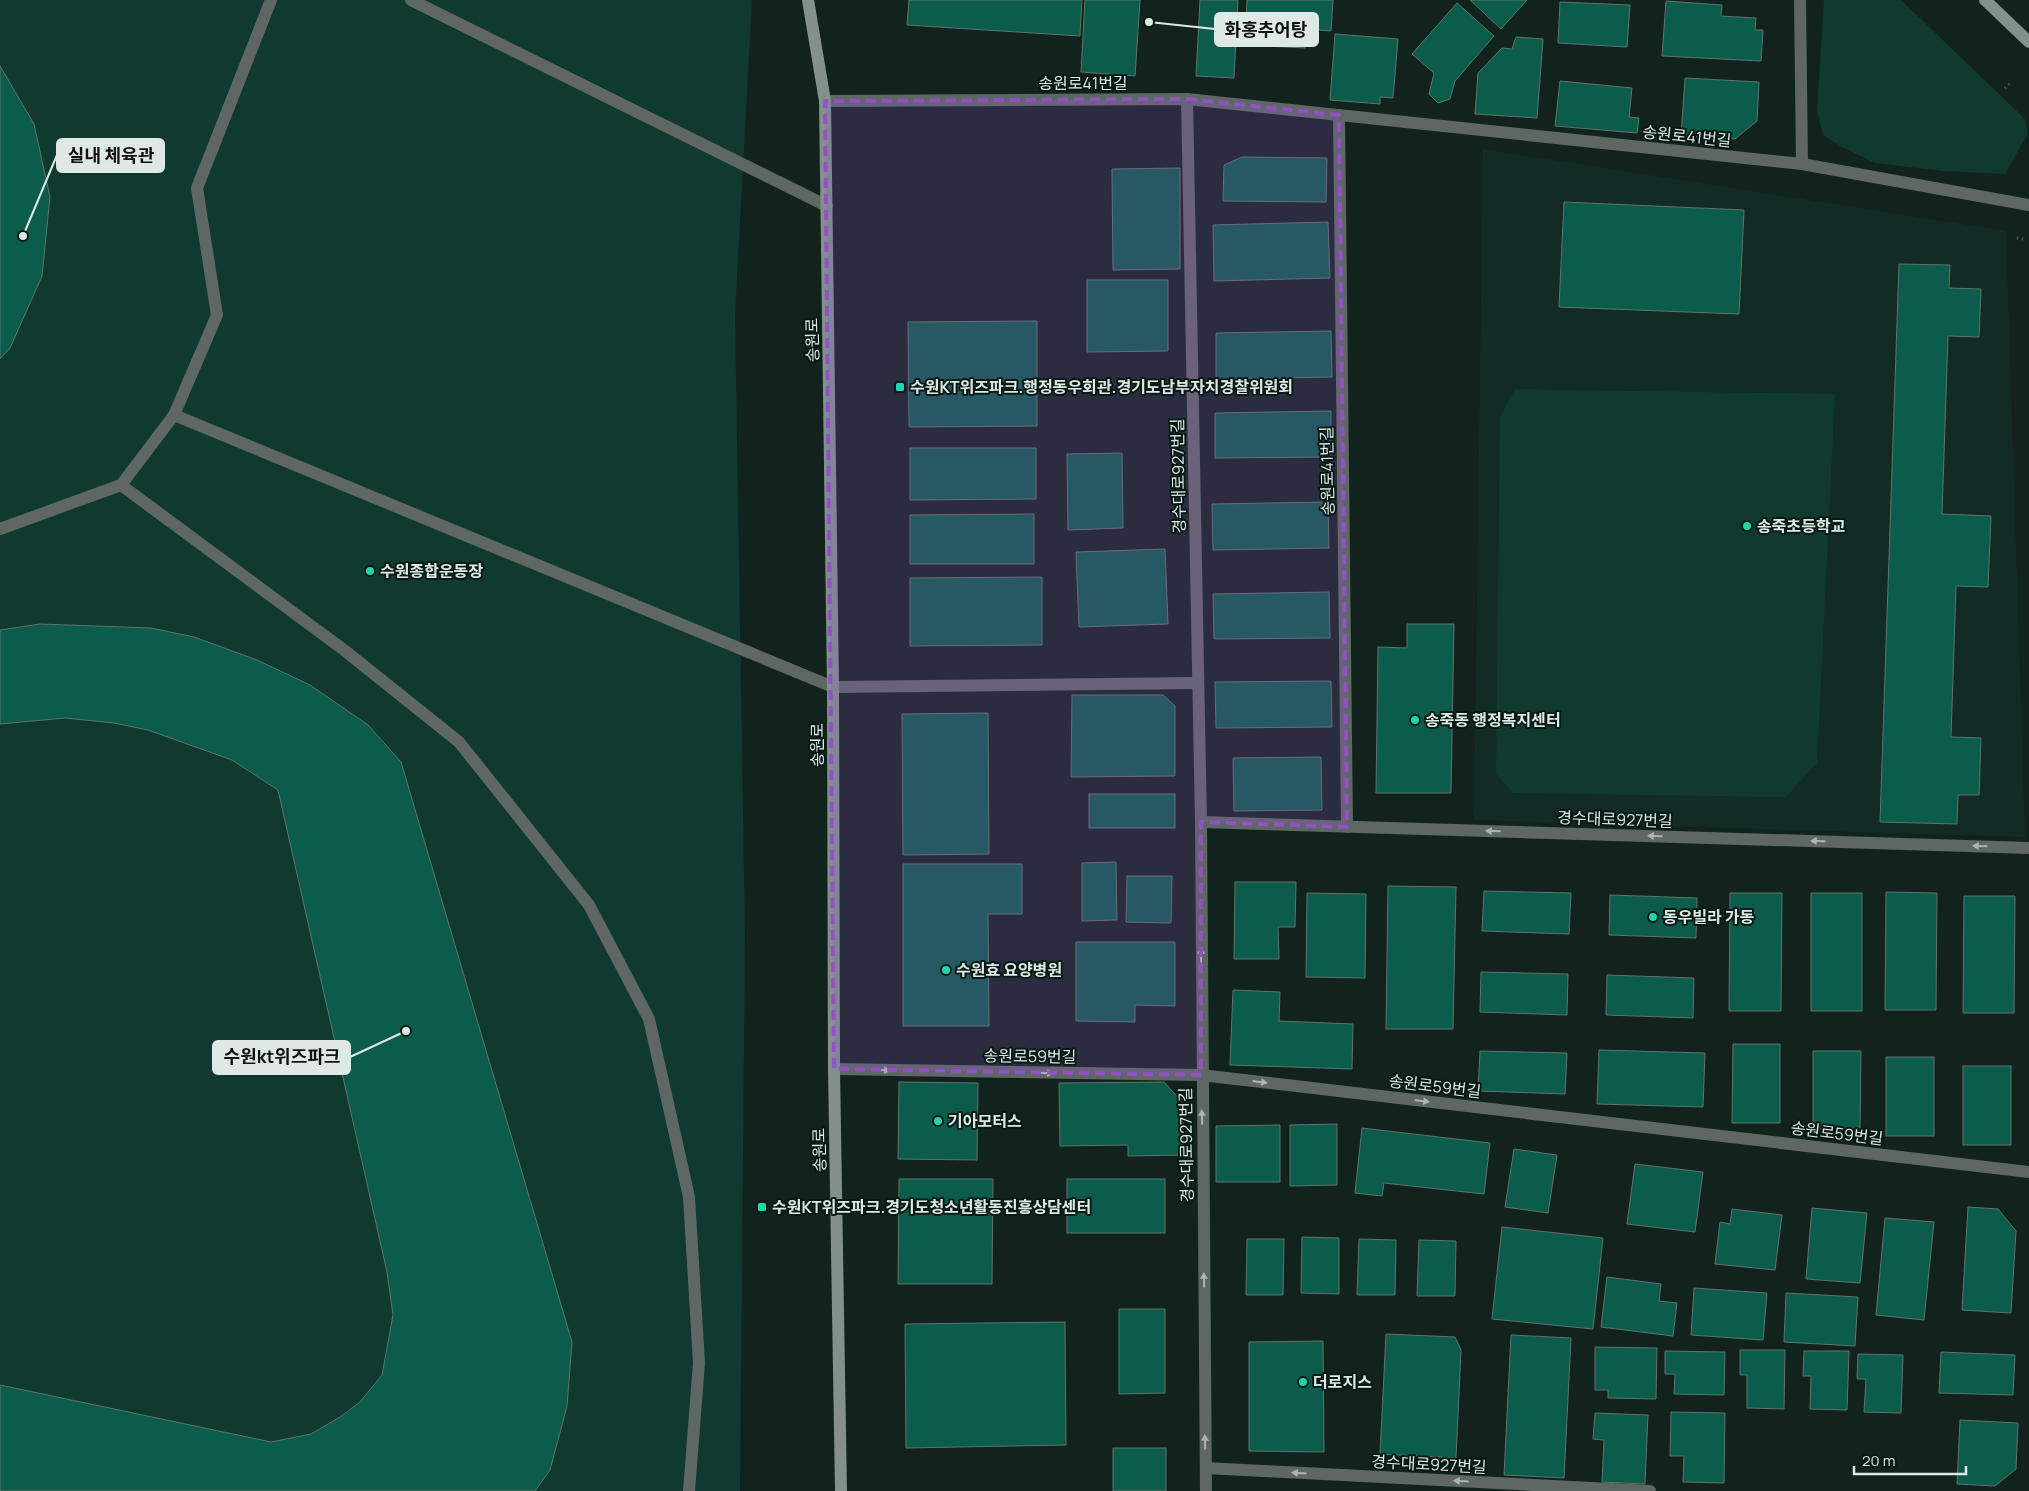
<svg xmlns="http://www.w3.org/2000/svg" width="2029" height="1491" font-family="Manrope,'Noto Sans KR',sans-serif">
  <style>
    .built { fill: #122c25 }
    .green { fill: #10392f }
    .building { fill: #0c5c4b; stroke: #5f736c }
    .lines { fill: none; stroke-linecap: round; stroke-linejoin: round }
    .path { stroke: #5c6a66; stroke-width: 3; stroke-dasharray: 1 4; stroke-linecap: butt }
    .lane { stroke: #5f6764; stroke-width: 12 }
    .street { stroke: #5f6764; stroke-width: 12 }
    .secondary { stroke: #83908c; stroke-width: 12 }
    .oneway { fill: #abb5b1 }
    .marked { fill: #8f52c7; fill-opacity: 0.2; stroke: #8f52c7; stroke-width: 4; stroke-dasharray: 10 6; stroke-linejoin: round }
    .poi-dot { fill: #1fd5b0; stroke: #081a15; stroke-width: 2 }
    .labels { text-anchor: middle; stroke-width: 4; stroke-linejoin: round; paint-order: stroke }
    .street-label { font-size: 16px; fill: #dee9e5; stroke: #081a15 }
    .poi-label { font-size: 16px; font-weight: bold; fill: #dee9e5; stroke: #081a15; text-anchor: start }
    .leader { fill: none; stroke: #dee9e5; stroke-width: 2 }
    .callout-dot { fill: #dee9e5; stroke: #081a15; stroke-width: 2 }
    .callout { fill: #dee9e5; stroke: #dee9e5; stroke-width: 2 }
    .callout-label { font-size: 18px; text-anchor: middle; font-weight: bold; fill: #111 }
  </style>
  <rect width="100%" height="100%" fill="#12231e"/>
  <path class="built" d="M1483 149 2006 231 2025 837 1474 820Z"/>
  <g class="green">
    <path d="M0 0H752L735 315 745 935 740 1491H0Z"/>
    <path d="M1824 0H1901L2025 119 2028 133 2005 174 1943 171 1875 163 1844 148 1823 135 1817 110Z"/>
    <path d="M1515 389 1835 394 1817 763 1786 797 1513 793 1496 774 1500 417Z"/>
  </g>
  <g class="building">
    <path d="M909 0H1082L1080 36 907 25Z"/>
    <path d="M1085 0H1140L1135 76 1081 72Z"/>
    <path d="M1200 0H1238L1234 78 1196 76Z"/>
    <path d="M1247 0H1333L1331 31 1305 29V48L1245 45Z"/>
    <path d="M1470 0H1527L1501 29Z"/>
    <path d="M1666 1 1722 5 1721 16 1756 18 1755 30H1763L1761 61 1662 56Z"/>
    <path d="M1560 2 1630 5 1627 47 1558 43Z"/>
    <path d="M1457 3 1494 36 1455 81 1450 99 1438 103 1429 94 1434 73 1412 54Z"/>
    <path d="M1335 34 1398 39 1393 98 1380 97V104L1330 100Z"/>
    <path d="M1516 37 1543 39 1537 118 1475 114 1478 73 1502 48 1512 49Z"/>
    <path d="M0 66 34 124 50 197 42 276 10 348 0 359Z"/>
    <path d="M1685 78 1759 82 1757 121 1735 139 1681 136Z"/>
    <path d="M1560 81 1632 88 1629 117 1639 118 1637 133 1555 126Z"/>
    <path d="M1242 157 1327 158 1326 202 1223 201 1224 165Z"/>
    <path d="M1180 168V269L1113 270 1112 169Z"/>
    <path d="M1564 202 1744 210 1739 314 1559 307Z"/>
    <path d="M1328 222 1330 278 1214 281 1213 225Z"/>
    <path d="M1899 264 1950 265 1949 288 1981 289 1979 337 1948 336 1942 514 1991 516 1988 587 1956 586 1951 737 1981 738 1979 795H1958L1957 824 1880 822Z"/>
    <path d="M1087 280H1168V351L1087 352Z"/>
    <path d="M1037 321V426L909 427 908 322Z"/>
    <path d="M1331 331 1332 377 1216 379V333Z"/>
    <path d="M1331 411V457L1215 458V413Z"/>
    <path d="M910 448H1036V499L910 500Z"/>
    <path d="M1122 453 1123 528 1068 530 1067 454Z"/>
    <path d="M1328 502 1329 548 1213 550 1212 504Z"/>
    <path d="M1034 514V564H910V515Z"/>
    <path d="M1165 549 1168 624 1079 627 1076 552Z"/>
    <path d="M1042 577V645L910 646V578Z"/>
    <path d="M1329 592 1330 638 1214 639 1213 594Z"/>
    <path d="M40 624 151 628 194 637 257 660 310 685 368 725 401 762 572 1342 567 1406 550 1470 535 1491H0V1385L271 1442 311 1434 340 1417 360 1402 382 1375 393 1315 387 1272 278 790 232 760 148 730 114 723 65 718 0 724V630Z"/>
    <path d="M1407 624H1454L1451 793H1376L1378 647 1407 648Z"/>
    <path d="M1331 681 1332 727 1216 728 1215 682Z"/>
    <path d="M1072 695H1163L1175 706V776L1071 777Z"/>
    <path d="M988 713 989 854 903 855 902 714Z"/>
    <path d="M1321 757 1322 810 1234 811 1233 758Z"/>
    <rect x="1089" y="794" width="86" height="34"/>
    <path d="M1116 862 1117 920 1082 921V863Z"/>
    <path d="M903 864H1022V914H988L989 1026H903Z"/>
    <path d="M1127 876H1172L1171 923 1126 922Z"/>
    <path d="M1235 882H1296L1295 927H1278L1279 959H1234Z"/>
    <path d="M1388 886 1456 887 1453 1029H1386Z"/>
    <path d="M1484 891 1571 893 1569 934 1482 931Z"/>
    <path d="M1886 892 1937 893 1936 1010H1885Z"/>
    <path d="M1307 893 1366 894 1365 978 1306 977Z"/>
    <path d="M1730 893H1782L1781 1011H1729Z"/>
    <rect x="1811" y="893" width="51" height="118"/>
    <path d="M1610 895 1697 898 1696 938 1609 935Z"/>
    <path d="M1964 896H2015L2014 1013H1963Z"/>
    <path d="M1076 942H1175V1006L1135 1005V1022L1076 1021Z"/>
    <path d="M1481 972 1568 974 1567 1015 1480 1012Z"/>
    <path d="M1607 975 1694 978 1693 1018 1606 1015Z"/>
    <path d="M1233 990 1280 992 1279 1021 1353 1024 1352 1069 1230 1065Z"/>
    <path d="M1733 1044H1780V1123H1732Z"/>
    <path d="M1599 1050 1705 1053 1703 1107 1597 1104Z"/>
    <path d="M1480 1051 1567 1053 1565 1094 1478 1091Z"/>
    <path d="M1813 1051H1861L1860 1130 1813 1129Z"/>
    <rect x="1886" y="1057" width="48" height="79"/>
    <rect x="1963" y="1066" width="48" height="79"/>
    <path d="M899 1082 978 1083 977 1160 898 1159Z"/>
    <path d="M1164 1082 1183 1103 1184 1155 1128 1156V1145L1060 1146 1059 1083Z"/>
    <path d="M1337 1124V1185L1290 1186V1125Z"/>
    <path d="M1280 1125V1182H1216V1126Z"/>
    <path d="M1362 1128 1490 1143 1484 1194 1384 1183 1382 1196 1355 1193Z"/>
    <path d="M1514 1149 1557 1155 1548 1213 1505 1207Z"/>
    <path d="M1635 1164 1703 1172 1695 1232 1627 1224Z"/>
    <path d="M899 1179H993L992 1284H898Z"/>
    <rect x="1067" y="1179" width="98" height="54"/>
    <path d="M1968 1207 1998 1209 2016 1231 2011 1313 1962 1310Z"/>
    <path d="M1812 1208 1867 1213 1860 1283 1806 1279Z"/>
    <path d="M1732 1209 1782 1215 1775 1270 1715 1264 1720 1222 1730 1224Z"/>
    <path d="M1885 1218 1934 1222 1924 1320 1876 1315Z"/>
    <path d="M1502 1227 1603 1238 1593 1329 1492 1319Z"/>
    <path d="M1302 1237 1339 1238V1294L1301 1293Z"/>
    <path d="M1247 1239H1284L1283 1295H1246Z"/>
    <path d="M1359 1239 1396 1240 1395 1295H1357Z"/>
    <path d="M1419 1240 1456 1241 1455 1296H1417Z"/>
    <path d="M1607 1277 1661 1284 1659 1301 1677 1303 1673 1336 1601 1327Z"/>
    <path d="M1694 1288 1767 1293 1763 1340 1691 1335Z"/>
    <path d="M1786 1293 1858 1297 1855 1346 1784 1342Z"/>
    <path d="M1119 1309H1165V1393L1119 1394Z"/>
    <path d="M1065 1322 1066 1445 906 1448 905 1324Z"/>
    <path d="M1386 1334 1455 1337 1461 1350 1456 1458 1380 1454Z"/>
    <path d="M1511 1335 1571 1338 1564 1478 1504 1475Z"/>
    <path d="M1323 1341 1324 1452 1249 1451V1342Z"/>
    <path d="M1595 1347 1657 1348 1656 1399 1608 1398V1390H1595Z"/>
    <path d="M1740 1350H1785L1784 1409 1747 1408V1375H1740Z"/>
    <path d="M1665 1351 1725 1352 1724 1395 1674 1394 1675 1374H1665Z"/>
    <path d="M1804 1351H1849L1847 1410 1810 1409 1811 1376H1803Z"/>
    <path d="M1941 1352 2015 1355 2013 1395 1939 1393Z"/>
    <path d="M1858 1354 1903 1355 1901 1413 1864 1412 1866 1379H1857Z"/>
    <path d="M1671 1412 1725 1413 1724 1483 1683 1482 1684 1456H1670Z"/>
    <path d="M1595 1413 1648 1415 1645 1484 1602 1482 1604 1440 1593 1439Z"/>
    <path d="M1960 1420 2018 1423 2016 1469 1995 1486 1957 1484Z"/>
    <rect x="1113" y="1448" width="53" height="43"/>
  </g>
  <g class="lines">
    <g class="path">
      <path d="M2005 88 2010 83"/>
      <path d="M2017 238 2023 239"/>
    </g>
    <g class="lane">
      <path d="M411 0 827 206"/>
      <path d="M174 415 833 687"/>
      <path d="M121 485 344 650 459 742 589 905 649 1019 689 1197 699 1363 689 1491"/>
      <path d="M0 529 121 485 174 415 217 315 197 188 271 0"/>
    </g>
    <g class="street">
      <path d="M1800 0 1802 164"/>
      <path d="M1187 99 1201 822 1206 1491"/>
      <path d="M825 101 1187 99 1802 164 2029 205"/>
      <path d="M1339 115 1347 827"/>
      <path d="M833 687 1198 683"/>
      <path d="M1201 822 2029 848"/>
      <path d="M834 1069 1201 1075 2029 1172"/>
      <path d="M1206 1468 1650 1491"/>
    </g>
    <g class="secondary">
      <path d="M808 0 825 101 833 687 834 1069 841 1491"/>
      <path d="M1985 0 2029 42"/>
    </g>
  </g>
  <defs><path id="oneway-solid" d="M-6-.8H1V-3.2L6.5 0L1 3.2V.8H-6Z" transform="scale(1.25)"/></defs>
  <g class="oneway">
    <use href="#oneway-solid" transform="translate(1493 831) rotate(-178)"/>
    <use href="#oneway-solid" transform="translate(1655 836) rotate(-178)"/>
    <use href="#oneway-solid" transform="translate(1818 841) rotate(-178)"/>
    <use href="#oneway-solid" transform="translate(1980 846) rotate(-178)"/>
    <use href="#oneway-solid" transform="translate(1201 955) rotate(-90)"/>
    <use href="#oneway-solid" transform="translate(883 1070) rotate(1)"/>
    <use href="#oneway-solid" transform="translate(1046 1073) rotate(1)"/>
    <use href="#oneway-solid" transform="translate(1260 1082) rotate(7)"/>
    <use href="#oneway-solid" transform="translate(1422 1101) rotate(7)"/>
    <use href="#oneway-solid" transform="translate(1202 1117) rotate(-91)"/>
    <use href="#oneway-solid" transform="translate(1204 1280) rotate(-91)"/>
    <use href="#oneway-solid" transform="translate(1205 1442) rotate(-91)"/>
    <use href="#oneway-solid" transform="translate(1299 1473) rotate(-177)"/>
    <use href="#oneway-solid" transform="translate(1461 1481) rotate(-177)"/>
  </g>
  <path class="marked" d="M1187 99 1339 115 1347 827 1201 822V1075L834 1069 825 101Z"/>
  <g class="poi-dot">
    <rect x="895" y="382" width="10" height="10" rx="2.5"/>
    <circle cx="1747" cy="526" r="5"/>
    <circle cx="370" cy="571" r="5"/>
    <circle cx="1415" cy="720" r="5"/>
    <circle cx="1653" cy="917" r="5"/>
    <circle cx="946" cy="970" r="5"/>
    <circle cx="938" cy="1121" r="5"/>
    <rect x="757" y="1202" width="10" height="10" rx="2.5"/>
    <circle cx="1303" cy="1382" r="5"/>
  </g>
  <g class="labels">
    <g class="street-label">
      <text x="1083" y="89">송원로41번길</text>
      <text transform="translate(1687 136) rotate(6)" y="6">송원로41번길</text>
      <text transform="translate(812 340) rotate(-91)" y="6">송원로</text>
      <text transform="translate(1327 471) rotate(-91)" y="6">송원로41번길</text>
      <text transform="translate(1178 476) rotate(-91)" y="6">경수대로927번길</text>
      <text transform="translate(817 745) rotate(-90)" y="6">송원로</text>
      <text transform="translate(1615 819) rotate(2)" y="6">경수대로927번길</text>
      <text transform="translate(1030 1056) rotate(1)" y="6">송원로59번길</text>
      <text transform="translate(1435 1086) rotate(7)" y="6">송원로59번길</text>
      <text transform="translate(1837 1133) rotate(7)" y="6">송원로59번길</text>
      <text transform="translate(1186 1145) rotate(-91)" y="6">경수대로927번길</text>
      <text transform="translate(819 1150) rotate(-91)" y="6">송원로</text>
      <text transform="translate(1429 1464) rotate(3)" y="6">경수대로927번길</text>
    </g>
    <g class="poi-label">
      <text x="910" y="393">수원KT위즈파크.행정동우회관.경기도남부자치경찰위원회</text>
      <text x="1757" y="532">송죽초등학교</text>
      <text x="380" y="577">수원종합운동장</text>
      <text x="1425" y="726">송죽동 행정복지센터</text>
      <text x="1663" y="923">동우빌라 가동</text>
      <text x="956" y="976">수원효 요양병원</text>
      <text x="948" y="1127">기아모터스</text>
      <text x="772" y="1213">수원KT위즈파크.경기도청소년활동진흥상담센터</text>
      <text x="1313" y="1388">더로지스</text>
    </g>
  </g>
  <path class="leader" d="M1149 22L1215 29M23 236L57 155M406 1031L350 1057"/>
  <g class="callout-dot">
    <circle cx="1149" cy="22" r="5"/>
    <circle cx="23" cy="236" r="5"/>
    <circle cx="406" cy="1031" r="5"/>
  </g>
  <g class="callout">
    <rect x="1215" y="13" width="103" height="33" rx="5"/>
    <rect x="57" y="139" width="107" height="33" rx="5"/>
    <rect x="213" y="1041" width="137" height="33" rx="5"/>
  </g>
  <g class="callout-label">
    <text x="1266" y="36">화홍추어탕</text>
    <text x="111" y="162">실내 체육관</text>
    <text x="282" y="1063">수원kt위즈파크</text>
  </g>
  <path d="M1854 1466v8h112v-8" fill="none" stroke="#dee9e5" stroke-width="2.5"/>
  <text x="1862" y="1466" font-size="15" fill="#dee9e5" stroke="#081a15" stroke-width="4" paint-order="stroke">20 m</text>
</svg>
